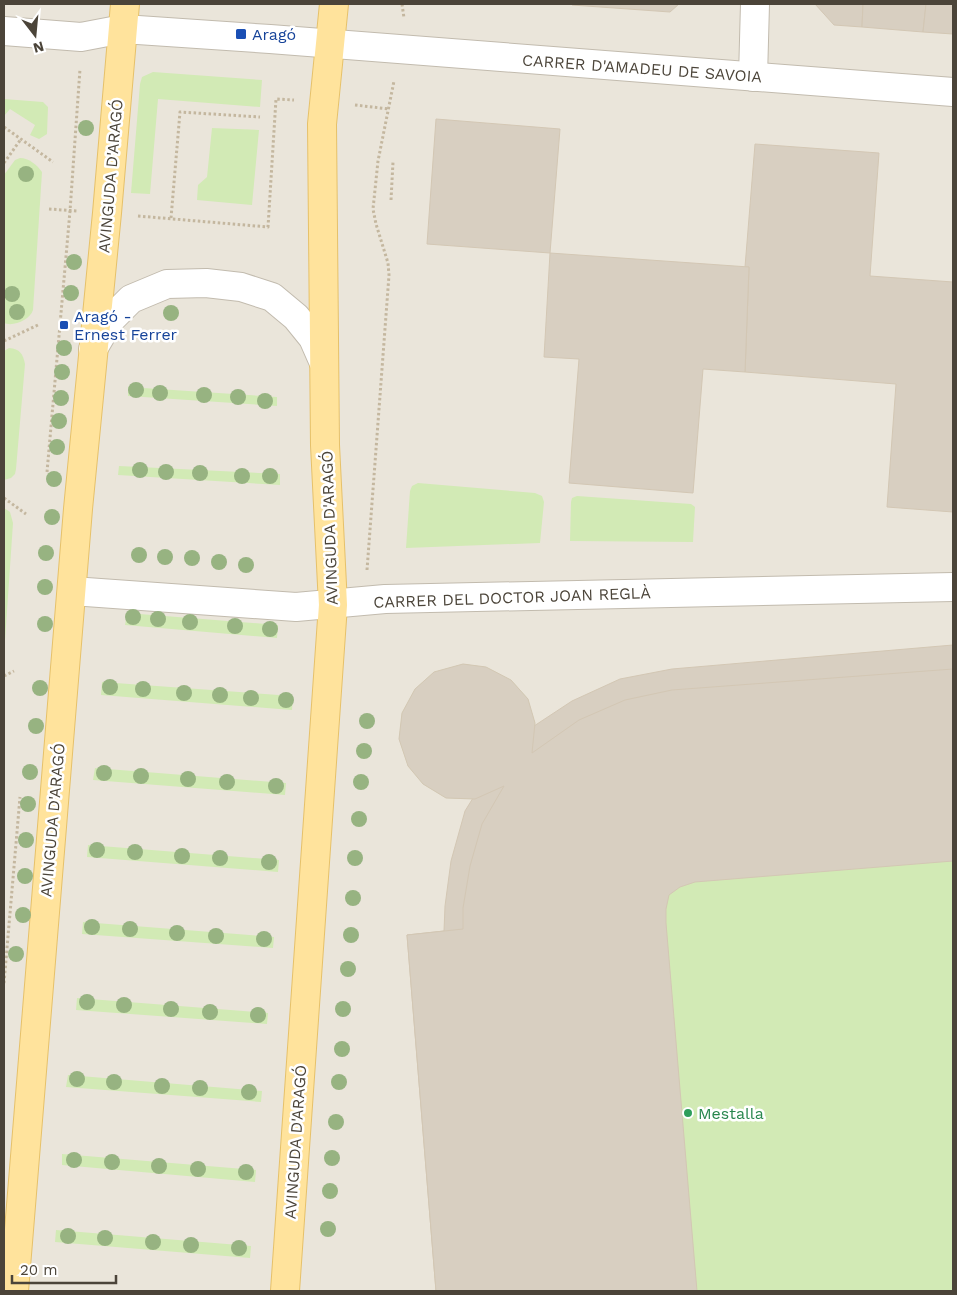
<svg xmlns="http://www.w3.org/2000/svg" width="957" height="1295" font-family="'Work Sans',sans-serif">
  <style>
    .residential { fill: #eae5da }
    .green { fill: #d2eab5 }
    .building { fill: #d8cfc1; stroke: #d3c7b4 }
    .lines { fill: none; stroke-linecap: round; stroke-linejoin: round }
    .minor-casing { stroke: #c2bbae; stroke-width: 30 }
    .major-casing { stroke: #e6c16a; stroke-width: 30 }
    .path { stroke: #c4b79f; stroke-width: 3; stroke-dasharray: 2.5 2.5; stroke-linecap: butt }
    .minor { stroke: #fff; stroke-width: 28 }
    .major { stroke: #ffe39c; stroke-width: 28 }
    .tree { fill: #97b381 }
    .transit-dot { fill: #1a4fb4; stroke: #fff; stroke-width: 2 }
    .leisure-dot { fill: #2e9e5b; stroke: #fff; stroke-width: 2 }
    .labels { text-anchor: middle; stroke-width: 5; stroke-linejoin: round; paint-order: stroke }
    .transit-label { font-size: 16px; fill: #164399; stroke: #fff; text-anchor: start }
    .street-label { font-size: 16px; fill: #4b4439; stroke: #fff }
    .leisure-label { font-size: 16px; fill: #27864d; stroke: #fff; text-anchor: start }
  </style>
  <rect width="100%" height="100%" fill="#f6f3ec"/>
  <rect class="residential" x="4" y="4" width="949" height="1287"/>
  <g class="green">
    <path d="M153 72 262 80 260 107 158 99 150 194 131 193 140 84 142 77Z"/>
    <path d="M4 99 43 102 48 107 47 134 39 139 30 135 35 125 10 109 4 116Z"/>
    <path d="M212 128 259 130 252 205 197 200 198 185 207 177Z"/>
    <path d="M20 158C29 158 37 165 42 172L33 310C30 320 13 327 4 323V175L15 160Z"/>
    <path d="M9 348C20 349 23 354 25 364L16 469 15 474 11 478 4 480V351Z"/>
    <path d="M128 387 277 397V406L128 396Z"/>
    <path d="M119 466 280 474V485L118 475Z"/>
    <path d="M418 483 535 493 542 496 544 502 540 543 406 548 410 491 412 486Z"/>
    <path d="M577 496 691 504 695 507 693 542 570 541 571 502 572 498Z"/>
    <path d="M4 508 10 512 13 523 4 655Z"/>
    <path d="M127 613 278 625 277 638 125 625Z"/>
    <path d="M463 664 486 667 511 680 528 699 535 723 532 752 672 690 953 669V1291H436L407 935 463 929 475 799 446 798 423 784 408 766 399 739 402 713 415 689 434 672Z"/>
    <path d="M102 682 293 696 292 710 101 695Z"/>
    <path d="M95 768 286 783 285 795 93 780Z"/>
    <path d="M88 845 279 860 278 872 87 857Z"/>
    <path d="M83 922 274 937 273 948 82 934Z"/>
    <path d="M77 998 268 1013 267 1024 76 1010Z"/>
    <path d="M68 1075 262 1091 261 1102 66 1087Z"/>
    <path d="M62 1154 256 1170 255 1182 62 1165Z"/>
    <path d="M56 1230 251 1246 250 1258 55 1242Z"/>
  </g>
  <g class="building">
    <path d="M572 4H679L670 12 572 5Z"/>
    <path d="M815 4H863L862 27 834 25Z"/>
    <path d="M863 4H926L923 32 862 27Z"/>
    <path d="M926 4H953V34L923 32Z"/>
    <path d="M436 119 560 129 550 253 427 244Z"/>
    <path d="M755 144 879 153 870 276 953 282V512L887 507 896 384 745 372 749 267H745Z"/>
    <path d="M550 253 749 267 745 372 703 369 693 493 569 483 579 359 544 357Z"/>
    <path d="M953 645V766L683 788 656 795 631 805 608 823 589 845 578 865 570 886 564 917 511 914 542 1291H436L407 935 444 931 445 906 451 861 465 811 494 764 531 728 572 701 620 679 672 669Z"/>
    <path d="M463 664 486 667 511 680 528 699 535 723 532 753 579 720 625 700 672 690 953 669V861L695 882 680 887 669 895 666 909V923L697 1291H436L407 935 463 929V908L470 866 482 824 504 786 475 799 446 798 423 784 408 766 399 739 402 713 415 689 434 672Z"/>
  </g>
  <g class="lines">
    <g class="minor-casing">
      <g id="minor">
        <path d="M4 31 81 37 123 29 270 39 953 92"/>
        <path d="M753 77 755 4"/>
        <path d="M93 349 110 320 131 299 167 284 206 283 241 287 272 297 296 317 313 338 324 363"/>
        <path d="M72 591 296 607 385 599 953 587"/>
      </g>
    </g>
    <g class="major-casing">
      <g id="major">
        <path d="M14 1291 78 509 107 213 125 4"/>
        <path d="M285 1291 333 605 325 445 322 124 334 4"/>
      </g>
    </g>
    <g class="path">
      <path d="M402 4 404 18"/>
      <path d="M355 105 389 109"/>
      <path d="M4 127 53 162"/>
      <path d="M4 163 21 139"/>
      <path d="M391 200 393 162"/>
      <path d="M49 209 77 211"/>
      <path d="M138 216 268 227 276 99 294 100"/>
      <path d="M171 218 180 112 260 117"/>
      <path d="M4 341 40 324"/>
      <path d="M47 472 70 211 80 69"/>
      <path d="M4 498 26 514"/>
      <path d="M367 570 389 275 388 263 376 224 373 209 378 161 394 81"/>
      <path d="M4 676 14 671"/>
      <path d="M4 983 20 797"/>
    </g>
    <use href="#minor" class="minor"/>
    <use href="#major" class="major"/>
  </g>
  <g class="tree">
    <circle cx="86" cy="128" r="8"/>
    <circle cx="26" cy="174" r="8"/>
    <circle cx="74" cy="262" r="8"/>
    <circle cx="71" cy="293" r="8"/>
    <circle cx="12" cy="294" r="8"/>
    <circle cx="17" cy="312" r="8"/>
    <circle cx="171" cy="313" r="8"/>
    <circle cx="64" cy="348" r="8"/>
    <circle cx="62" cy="372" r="8"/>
    <circle cx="136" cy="390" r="8"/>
    <circle cx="160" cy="393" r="8"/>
    <circle cx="204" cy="395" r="8"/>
    <circle cx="238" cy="397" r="8"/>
    <circle cx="61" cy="398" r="8"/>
    <circle cx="265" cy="401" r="8"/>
    <circle cx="59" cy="421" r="8"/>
    <circle cx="57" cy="447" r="8"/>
    <circle cx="140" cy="470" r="8"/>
    <circle cx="166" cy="472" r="8"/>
    <circle cx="200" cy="473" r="8"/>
    <circle cx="242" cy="476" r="8"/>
    <circle cx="270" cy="476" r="8"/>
    <circle cx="54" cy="479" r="8"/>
    <circle cx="52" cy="517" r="8"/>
    <circle cx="46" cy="553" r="8"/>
    <circle cx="139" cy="555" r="8"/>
    <circle cx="165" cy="557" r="8"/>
    <circle cx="192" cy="558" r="8"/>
    <circle cx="219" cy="562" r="8"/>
    <circle cx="246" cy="565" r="8"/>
    <circle cx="45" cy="587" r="8"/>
    <circle cx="133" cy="617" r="8"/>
    <circle cx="158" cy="619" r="8"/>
    <circle cx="190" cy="622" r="8"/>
    <circle cx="45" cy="624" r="8"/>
    <circle cx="235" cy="626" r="8"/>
    <circle cx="270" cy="629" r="8"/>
    <circle cx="110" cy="687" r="8"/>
    <circle cx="40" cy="688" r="8"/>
    <circle cx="143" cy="689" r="8"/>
    <circle cx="184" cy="693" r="8"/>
    <circle cx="220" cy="695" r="8"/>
    <circle cx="251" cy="698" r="8"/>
    <circle cx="286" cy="700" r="8"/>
    <circle cx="367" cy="721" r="8"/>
    <circle cx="36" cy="726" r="8"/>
    <circle cx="364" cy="751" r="8"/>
    <circle cx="30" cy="772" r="8"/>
    <circle cx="104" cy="773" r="8"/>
    <circle cx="141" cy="776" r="8"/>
    <circle cx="188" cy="779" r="8"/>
    <circle cx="227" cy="782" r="8"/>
    <circle cx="361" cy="782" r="8"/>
    <circle cx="276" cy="786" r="8"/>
    <circle cx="28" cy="804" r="8"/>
    <circle cx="359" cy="819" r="8"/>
    <circle cx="26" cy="840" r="8"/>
    <circle cx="97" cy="850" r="8"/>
    <circle cx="135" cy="852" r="8"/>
    <circle cx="182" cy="856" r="8"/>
    <circle cx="220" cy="858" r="8"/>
    <circle cx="355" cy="858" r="8"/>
    <circle cx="269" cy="862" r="8"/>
    <circle cx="25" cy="876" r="8"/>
    <circle cx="353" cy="898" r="8"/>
    <circle cx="23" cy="915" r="8"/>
    <circle cx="92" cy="927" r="8"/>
    <circle cx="130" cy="929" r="8"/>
    <circle cx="177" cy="933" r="8"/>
    <circle cx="351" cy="935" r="8"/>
    <circle cx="216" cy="936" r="8"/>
    <circle cx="264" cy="939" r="8"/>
    <circle cx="16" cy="954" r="8"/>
    <circle cx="348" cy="969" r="8"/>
    <circle cx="87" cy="1002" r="8"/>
    <circle cx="124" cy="1005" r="8"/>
    <circle cx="171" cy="1009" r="8"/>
    <circle cx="343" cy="1009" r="8"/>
    <circle cx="210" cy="1012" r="8"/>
    <circle cx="258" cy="1015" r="8"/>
    <circle cx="342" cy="1049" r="8"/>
    <circle cx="77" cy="1079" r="8"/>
    <circle cx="114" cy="1082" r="8"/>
    <circle cx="339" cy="1082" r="8"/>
    <circle cx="162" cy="1086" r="8"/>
    <circle cx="200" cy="1088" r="8"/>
    <circle cx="249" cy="1092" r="8"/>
    <circle cx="336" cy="1122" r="8"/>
    <circle cx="332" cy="1158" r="8"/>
    <circle cx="74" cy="1160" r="8"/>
    <circle cx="112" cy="1162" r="8"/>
    <circle cx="159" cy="1166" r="8"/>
    <circle cx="198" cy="1169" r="8"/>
    <circle cx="246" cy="1172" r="8"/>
    <circle cx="330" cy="1191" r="8"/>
    <circle cx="328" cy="1229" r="8"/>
    <circle cx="68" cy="1236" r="8"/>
    <circle cx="105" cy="1238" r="8"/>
    <circle cx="153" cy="1242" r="8"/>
    <circle cx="191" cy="1245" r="8"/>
    <circle cx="239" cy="1248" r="8"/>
  </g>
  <g class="transit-dot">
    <rect x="235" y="28" width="12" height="12" rx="2.5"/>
    <rect x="59" y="320" width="10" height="10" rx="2.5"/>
  </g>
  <circle class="leisure-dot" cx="688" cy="1113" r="5"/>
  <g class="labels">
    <g class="transit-label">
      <text x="252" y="40">Aragó</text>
      <text x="74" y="322">Aragó -<tspan x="74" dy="18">Ernest Ferrer</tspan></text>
    </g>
    <g class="street-label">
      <text transform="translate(642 68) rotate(4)" y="6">CARRER D'AMADEU DE SAVOIA</text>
      <text transform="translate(110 176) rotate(-85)" y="6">AVINGUDA D'ARAGÓ</text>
      <text transform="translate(329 528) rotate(-92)" y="6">AVINGUDA D'ARAGÓ</text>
      <text transform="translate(512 597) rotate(-2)" y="6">CARRER DEL DOCTOR JOAN REGLÀ</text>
      <text transform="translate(52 820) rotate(-85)" y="6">AVINGUDA D'ARAGÓ</text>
      <text transform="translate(295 1142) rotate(-86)" y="6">AVINGUDA D'ARAGÓ</text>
    </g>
    <g class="leisure-label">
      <text x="698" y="1119">Mestalla</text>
    </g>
  </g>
  <rect width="957" height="1295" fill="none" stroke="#4b4439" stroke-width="10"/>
  <g transform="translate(35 35) rotate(164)" stroke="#ffffff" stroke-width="4" paint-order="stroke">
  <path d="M0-4L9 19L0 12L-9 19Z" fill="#4b4439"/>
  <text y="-8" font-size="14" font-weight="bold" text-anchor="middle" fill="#4b4439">N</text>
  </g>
  <path d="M12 1275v8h104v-8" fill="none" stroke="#4b4439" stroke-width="2.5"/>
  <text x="20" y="1275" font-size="15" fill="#4b4439" stroke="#ffffff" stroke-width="4" paint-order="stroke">20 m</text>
</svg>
